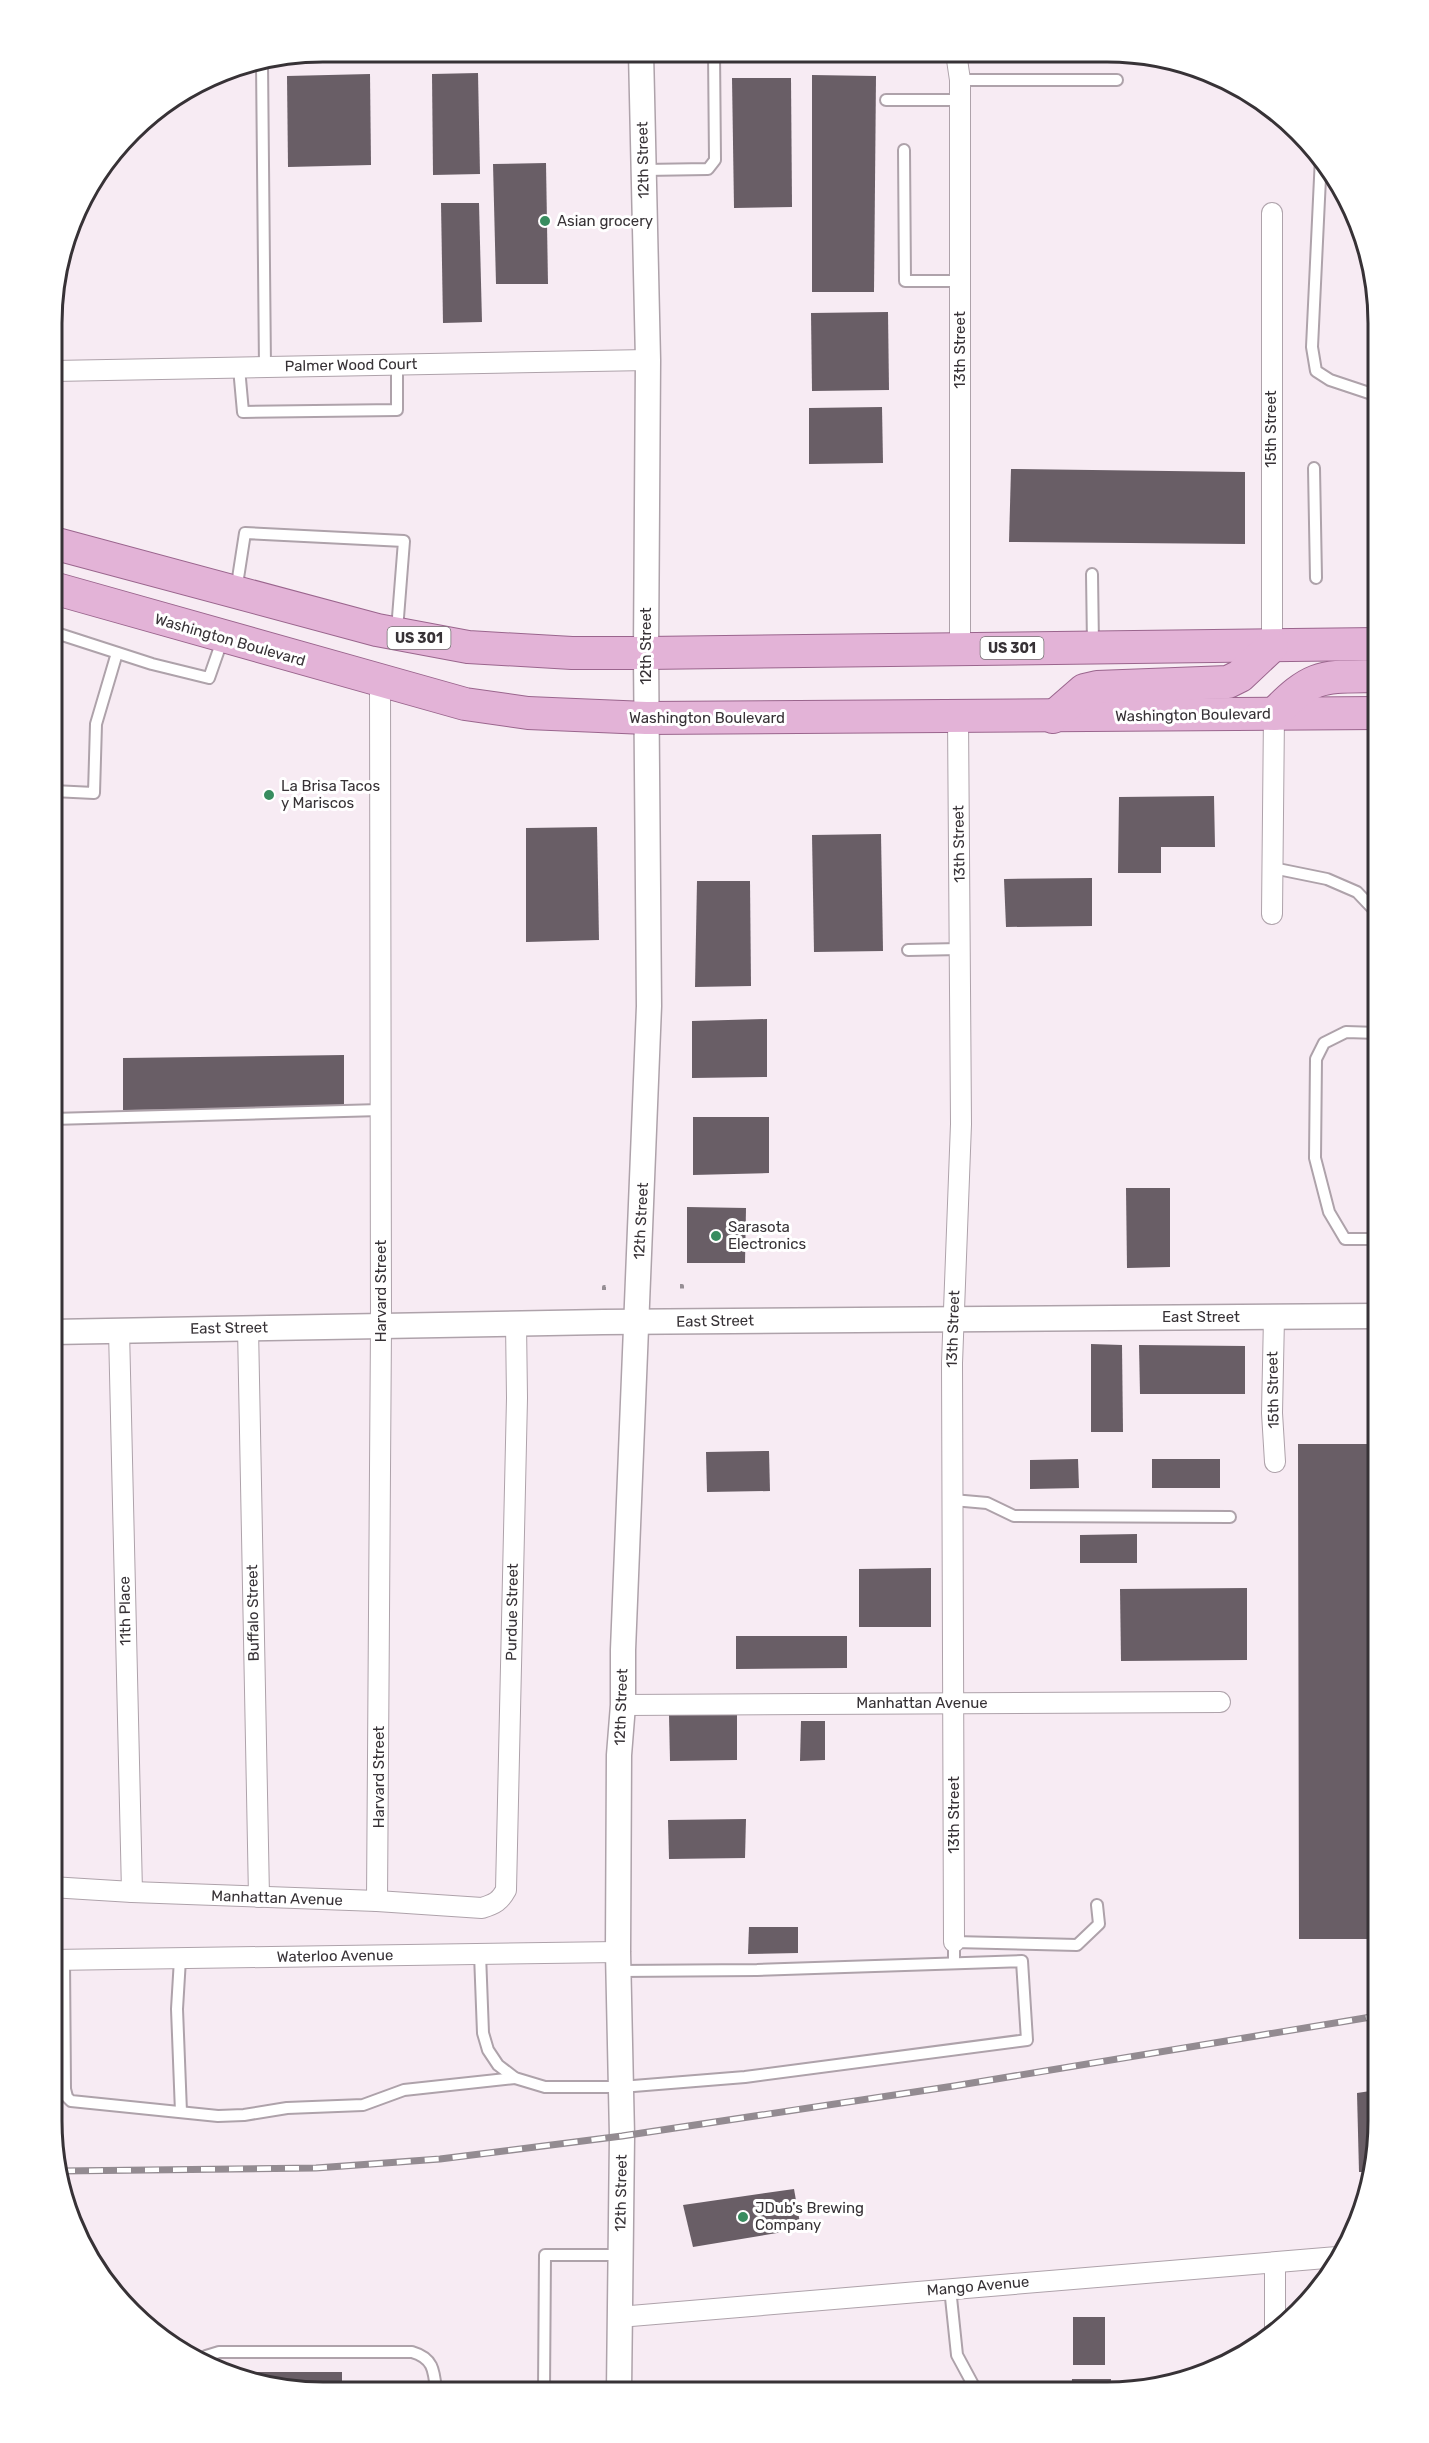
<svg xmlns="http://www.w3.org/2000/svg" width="1429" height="2443" font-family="Rubik,sans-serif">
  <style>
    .building { fill: #695e66 }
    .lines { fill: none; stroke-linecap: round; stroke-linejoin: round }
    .service-casing { stroke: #aea2aa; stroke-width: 14 }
    .minor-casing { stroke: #aea2aa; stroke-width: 22 }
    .tertiary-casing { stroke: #aea2aa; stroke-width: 27 }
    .primary-casing { stroke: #9a658d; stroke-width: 34 }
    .path { stroke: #968e94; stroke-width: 4; stroke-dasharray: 4.5 3; stroke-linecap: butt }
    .service { stroke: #fff; stroke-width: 10 }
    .minor { stroke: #fff; stroke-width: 20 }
    .tertiary { stroke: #fff; stroke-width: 24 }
    .primary { stroke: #e3b3d7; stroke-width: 32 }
    .rail-casing { stroke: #938b91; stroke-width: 7 }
    .rail { stroke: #fff; stroke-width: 4.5; stroke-dasharray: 14; stroke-linecap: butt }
    .poi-dot { fill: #388c5f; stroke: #fff; stroke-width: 2 }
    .labels { text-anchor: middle; stroke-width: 6; stroke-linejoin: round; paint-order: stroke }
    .shield { fill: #fff; stroke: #737072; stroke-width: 1.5 }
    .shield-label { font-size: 14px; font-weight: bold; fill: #373236 }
    .street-label { font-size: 15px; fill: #373236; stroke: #fff }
    .poi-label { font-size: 15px; fill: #373236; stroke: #fff; text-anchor: start }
    .rim { fill: none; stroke: #373236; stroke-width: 3 }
  </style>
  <rect width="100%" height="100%" fill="#f7ebf3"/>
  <g class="building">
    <path d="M478 73 480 174 433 175 432 74Z"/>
    <path d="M370 74 371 165 288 167 287 76Z"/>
    <path d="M812 75 876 76 874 292H812Z"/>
    <path d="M732 78H791L792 207 734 208Z"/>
    <path d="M546 163 548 284H496L493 164Z"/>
    <path d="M441 203H479L482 322 443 323Z"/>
    <path d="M888 312 889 390 812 391 811 313Z"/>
    <path d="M882 407 883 463 809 464V408Z"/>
    <path d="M1011 469 1245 472V544L1009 542Z"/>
    <path d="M1214 796 1215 847H1161V873H1118L1119 797Z"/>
    <path d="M597 827 599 940 526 942V828Z"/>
    <path d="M881 834 883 951 814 952 812 835Z"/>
    <path d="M1092 878V926L1006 927 1004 879Z"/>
    <path d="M697 881H750L751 986 695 987Z"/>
    <path d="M767 1019V1077L692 1078V1021Z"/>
    <path d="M344 1055V1108L123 1110V1058Z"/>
    <path d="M693 1117H769V1173L693 1175Z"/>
    <path d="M1126 1188H1170V1267L1127 1268Z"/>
    <path d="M687 1207 746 1208 745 1263H687Z"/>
    <path d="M1091 1344 1122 1345 1123 1432H1091Z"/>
    <path d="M1139 1345 1245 1346V1394H1140Z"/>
    <path d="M1298 1444H1370V1467H1378V1564H1371V1710H1378L1377 1912H1374V1939H1299Z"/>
    <path d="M769 1451 770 1491 707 1492 706 1452Z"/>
    <path d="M1078 1459 1079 1488 1030 1489V1460Z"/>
    <rect x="1152" y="1459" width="68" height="29"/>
    <path d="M1137 1534V1563H1080V1535Z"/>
    <path d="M931 1568V1627H859V1569Z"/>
    <path d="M1247 1588V1660L1121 1661 1120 1589Z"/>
    <path d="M736 1636H847V1668L736 1669Z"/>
    <path d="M669 1715H737V1760L670 1761Z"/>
    <path d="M801 1721H825V1760L800 1761Z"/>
    <path d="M746 1819 745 1858 669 1859 668 1820Z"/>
    <path d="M749 1927H798V1953L748 1954Z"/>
    <path d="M1377 2090V2138L1371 2172H1359L1357 2093Z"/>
    <path d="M794 2189 801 2229 693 2247 683 2205Z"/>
    <rect x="1073" y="2317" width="32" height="48"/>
    <path d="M238 2372H342V2390H288L238 2376Z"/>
    <path d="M1072 2379H1111L1110 2391 1071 2392Z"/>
  </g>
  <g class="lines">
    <g class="service-casing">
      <g id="service">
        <path d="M262 63 265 367"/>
        <path d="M960 80H1117"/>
        <path d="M886 100H960"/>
        <path d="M904 150 905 281H960"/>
        <path d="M1321 157 1312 347 1316 371 1330 380 1378 396"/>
        <path d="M644 170 708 169 715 160 714 52"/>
        <path d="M239 368 243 412 397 410V365"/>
        <path d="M1314 468 1316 578"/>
        <path d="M1092 574 1093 645"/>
        <path d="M236 591 245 533 404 541 397 630"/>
        <path d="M53 632 152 664 209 678 223 638"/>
        <path d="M53 791 94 793 96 724 117 653"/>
        <path d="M1273 868 1327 879 1357 892 1378 914"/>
        <path d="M908 950 960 949"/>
        <path d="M52 1119 380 1110"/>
        <path d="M1378 1239H1345L1329 1212 1315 1158 1316 1059 1324 1043 1346 1032 1378 1033"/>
        <path d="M953 1500 987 1503 1014 1516 1230 1517"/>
        <path d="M480 1954 483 2033 488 2050 498 2065 515 2078 545 2087H621L745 2077 1027 2040 1022 1961 757 1970 618 1971"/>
        <path d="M180 1959 177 2009 181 2112"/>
        <path d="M64 1960 65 2089 67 2097 71 2101 218 2116 244 2115 287 2108 363 2105 404 2090 515 2078"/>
        <path d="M954 1963V1942L1077 1945 1099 1924 1097 1905"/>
        <path d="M51 2000H64"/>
        <path d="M950 2288 957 2355 977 2392"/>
        <path d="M201 2361 206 2356 219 2352H412C433 2358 434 2370 436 2390"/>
        <path d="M544 2390 545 2255H620"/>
      </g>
    </g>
    <g class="minor-casing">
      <g id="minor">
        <path d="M956 53 960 80V648"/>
        <path d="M1272 213V646"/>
        <path d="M53 371 648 360"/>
        <path d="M1272 914 1274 714"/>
        <path d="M1274 1317 1272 1413 1275 1462"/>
        <path d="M248 1328 259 1897"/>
        <path d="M119 1330 132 1892"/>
        <path d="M623 1705 1220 1702"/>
        <path d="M51 1887 132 1892 377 1901 482 1908C495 1904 500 1901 506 1890L517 1398 516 1323"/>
        <path d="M377 1901 381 1326 380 682"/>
        <path d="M954 1942 952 1363 961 1124 958 717"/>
        <path d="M51 1960 618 1952"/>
        <path d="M1275 2263V2332"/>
        <path d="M619 2317 1337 2257"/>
      </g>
    </g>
    <g class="tertiary-casing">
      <g id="tertiary">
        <path d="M52 1332 603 1322 1378 1316"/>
        <path d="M619 2391 622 2136 618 1952 619 1755 623 1705V1650L649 1006 646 653 648 360 641 52"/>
      </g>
    </g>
    <g class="primary-casing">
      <g id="primary">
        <path d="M53 543 377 630 468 647 572 653H646L1378 644"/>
        <path d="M53 588 465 704 528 713 646 718 1378 713"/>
        <path d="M1274 714C1314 673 1322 677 1378 676"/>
        <path d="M1053 717 1084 690 1097 687 1228 682 1240 676 1272 646"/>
      </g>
    </g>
    <g class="path">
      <path d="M680 1286H682V1289"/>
      <path d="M604 1290V1287H607"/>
    </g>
    <use href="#service" class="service"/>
    <use href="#minor" class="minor"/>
    <use href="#tertiary" class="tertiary"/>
    <use href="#primary" class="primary"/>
    <g class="rail-casing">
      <path id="rail" d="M61 2171 316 2168 440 2159 622 2136 954 2086 1377 2016"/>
    </g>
    <use href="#rail" class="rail"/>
  </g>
  <g class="poi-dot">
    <circle cx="545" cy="221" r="6"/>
    <circle cx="269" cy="795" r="6"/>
    <circle cx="716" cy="1236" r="6"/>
    <circle cx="743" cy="2217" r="6"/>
  </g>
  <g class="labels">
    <g class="shield">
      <rect x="387.5" y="627" width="63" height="22" rx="4.5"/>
      <rect x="980.5" y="637" width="63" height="22" rx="4.5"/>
    </g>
    <g class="shield-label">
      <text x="419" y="643">US 301</text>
      <text x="1012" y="653">US 301</text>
    </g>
    <g class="street-label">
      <text transform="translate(643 160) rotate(-91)" y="5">12th Street</text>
      <text transform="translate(960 350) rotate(-90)" y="5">13th Street</text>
      <text transform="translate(351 365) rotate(-1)" y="5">Palmer Wood Court</text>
      <text transform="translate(1271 429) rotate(-90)" y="5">15th Street</text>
      <text transform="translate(230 640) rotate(16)" y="5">Washington Boulevard</text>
      <text transform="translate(646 646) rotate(-90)" y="5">12th Street</text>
      <text transform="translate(1193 715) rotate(-1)" y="5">Washington Boulevard</text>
      <text x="707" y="723">Washington Boulevard</text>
      <text transform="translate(959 844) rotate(-91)" y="5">13th Street</text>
      <text transform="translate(641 1221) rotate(-87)" y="5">12th Street</text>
      <text transform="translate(381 1291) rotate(-90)" y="5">Harvard Street</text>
      <text x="1201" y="1322">East Street</text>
      <text transform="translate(715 1321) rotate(-1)" y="5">East Street</text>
      <text transform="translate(229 1328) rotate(-1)" y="5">East Street</text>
      <text transform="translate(953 1329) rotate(-88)" y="5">13th Street</text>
      <text transform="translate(1273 1390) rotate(-91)" y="5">15th Street</text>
      <text transform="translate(125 1611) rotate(-91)" y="5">11th Place</text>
      <text transform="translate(512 1612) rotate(-89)" y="5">Purdue Street</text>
      <text transform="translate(253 1613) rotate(-91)" y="5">Buffalo Street</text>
      <text x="922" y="1708">Manhattan Avenue</text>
      <text transform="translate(621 1707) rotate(-88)" y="5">12th Street</text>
      <text transform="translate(379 1777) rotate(-90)" y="5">Harvard Street</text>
      <text transform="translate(954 1815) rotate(-90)" y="5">13th Street</text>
      <text transform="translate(277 1898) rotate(2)" y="5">Manhattan Avenue</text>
      <text transform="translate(335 1956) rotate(-1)" y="5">Waterloo Avenue</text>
      <text transform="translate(621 2193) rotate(-89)" y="5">12th Street</text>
      <text transform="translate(978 2286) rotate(-5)" y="5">Mango Avenue</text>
    </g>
    <g class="poi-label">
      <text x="557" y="226">Asian grocery</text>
      <text x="281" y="791">La Brisa Tacos<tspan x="281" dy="17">y Mariscos</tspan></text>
      <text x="728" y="1232">Sarasota<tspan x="728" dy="17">Electronics</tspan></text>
      <text x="755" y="2213">JDub's Brewing<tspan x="755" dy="17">Company</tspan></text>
    </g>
  </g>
  <path d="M0 0H1429V2443H0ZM323 62H1107A261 261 0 0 1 1368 323V2121A261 261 0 0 1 1107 2382H323A261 261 0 0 1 62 2121V323A261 261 0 0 1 323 62Z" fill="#fff" fill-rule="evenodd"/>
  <path class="rim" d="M323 62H1107A261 261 0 0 1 1368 323V2121A261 261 0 0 1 1107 2382H323A261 261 0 0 1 62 2121V323A261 261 0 0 1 323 62Z"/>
</svg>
